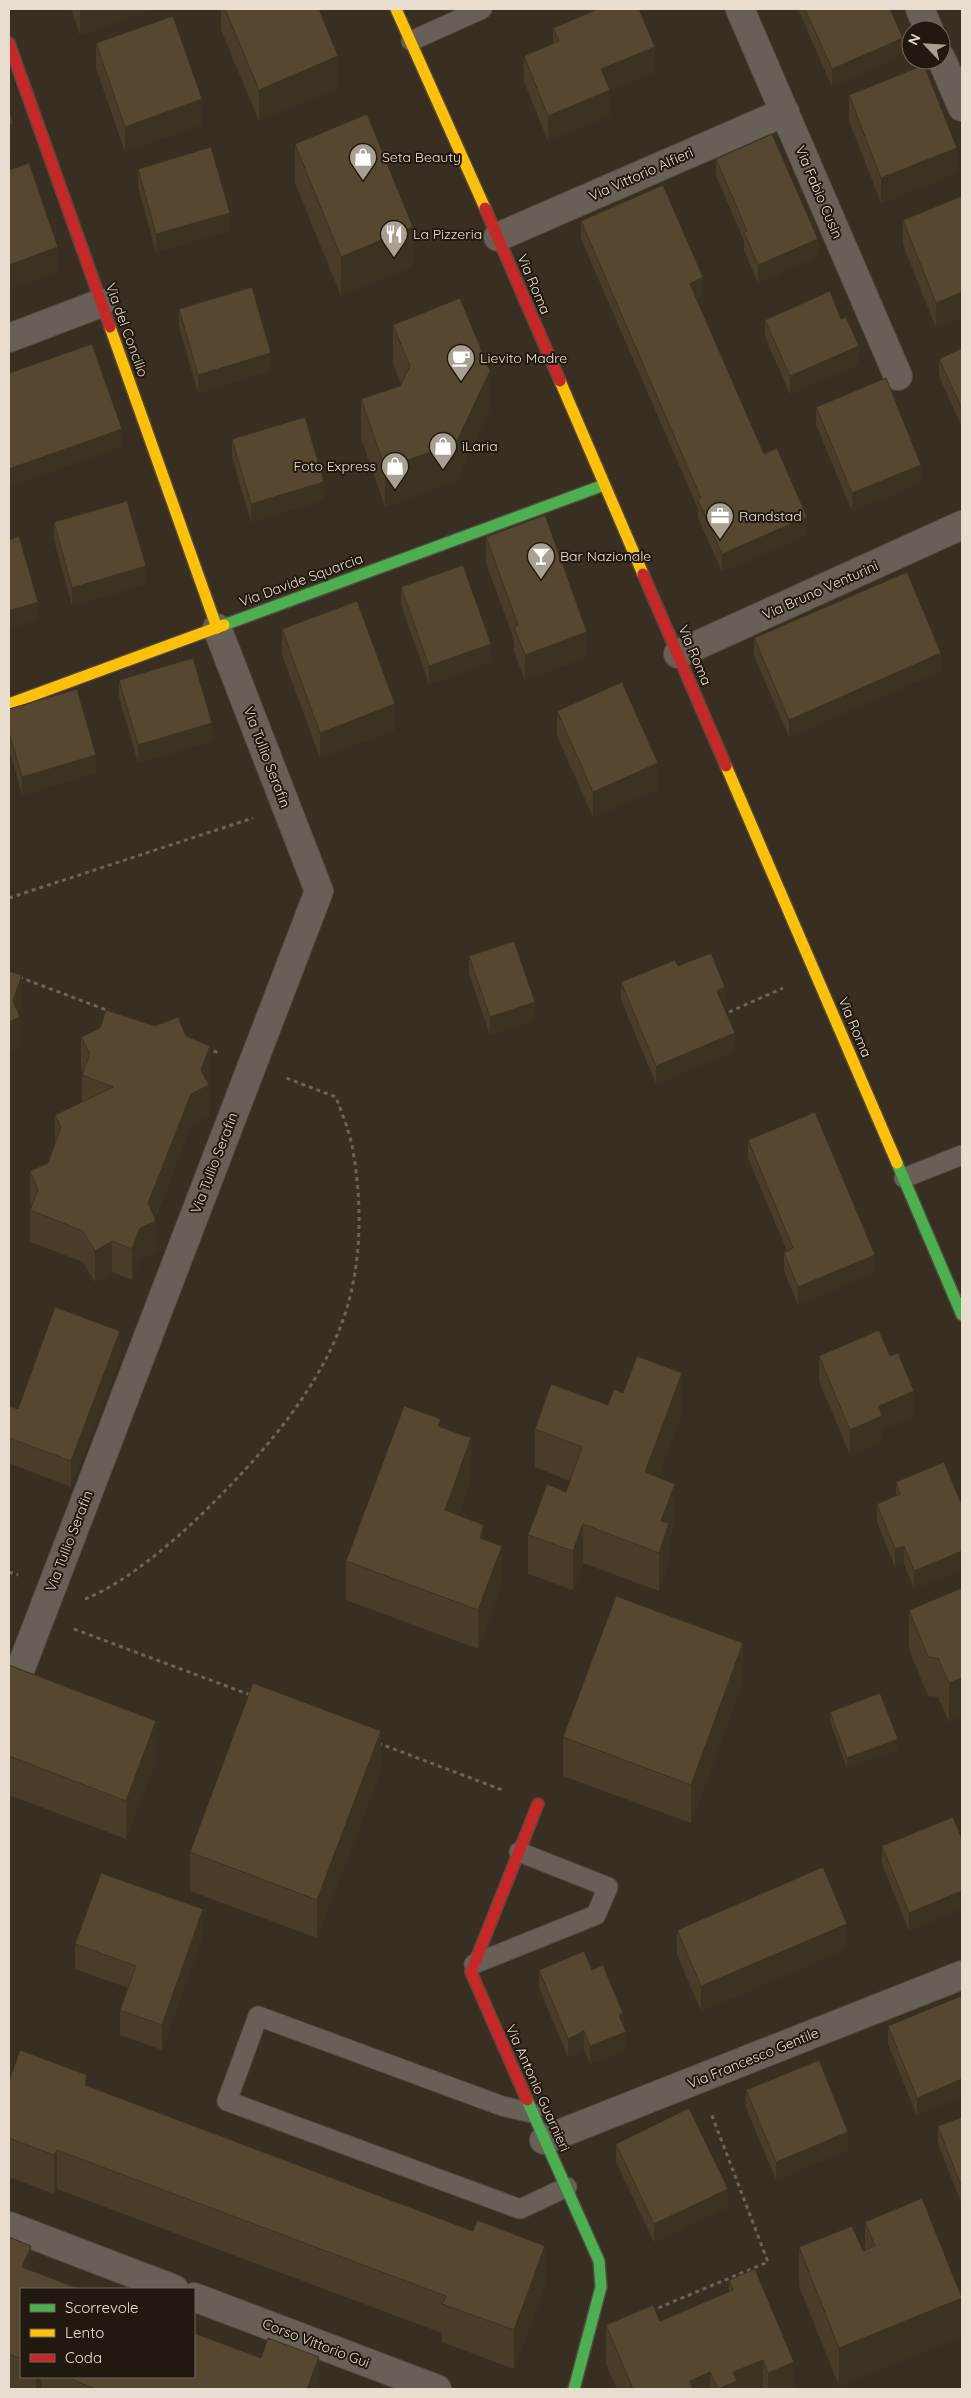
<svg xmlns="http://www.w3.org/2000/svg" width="971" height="2398" font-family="Quicksand,sans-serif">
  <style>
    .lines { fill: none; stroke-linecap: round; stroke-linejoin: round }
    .lane-casing { stroke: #524a3f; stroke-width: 21 }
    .street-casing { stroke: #524a3f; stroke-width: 30 }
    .fast-casing { stroke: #524a3f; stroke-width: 14 }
    .slow-casing { stroke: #524a3f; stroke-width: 14 }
    .jam-casing { stroke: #524a3f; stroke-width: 14 }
    .path { stroke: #6b645b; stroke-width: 3; stroke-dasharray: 4 4; stroke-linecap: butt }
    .lane { stroke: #686057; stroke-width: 19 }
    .street { stroke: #686057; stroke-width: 28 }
    .fast { stroke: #4caf50; stroke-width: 11 }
    .slow { stroke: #ffc107; stroke-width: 11 }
    .jam { stroke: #c62828; stroke-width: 11 }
    .wall { fill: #493d29 }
    .shaded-wall { fill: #3c3222 }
    .building { fill: #554730; stroke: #3c3222 }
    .labels { text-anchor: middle; stroke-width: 4; stroke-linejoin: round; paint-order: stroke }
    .poi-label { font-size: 14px; fill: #e8ddcf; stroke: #21190f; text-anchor: start }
    .street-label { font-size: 14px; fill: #e8ddcf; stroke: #21190f }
  </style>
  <rect width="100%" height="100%" fill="#382e21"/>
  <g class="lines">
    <g class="lane-casing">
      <g id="lane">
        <path d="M411 41 482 9"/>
        <path d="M904 1178 962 1155"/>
        <path d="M474 1964 596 1915 608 1887 519 1852"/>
        <path d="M532 2113 502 2106 258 2016 227 2101 520 2209 567 2187"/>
      </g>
    </g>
    <g class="street-casing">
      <g id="street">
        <path d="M740 9 898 376"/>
        <path d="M920 9 929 30"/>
        <path d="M941 58 962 107"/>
        <path d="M498 237 785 112"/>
        <path d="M9 338 101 303"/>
        <path d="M678 654 962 525"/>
        <path d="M9 1699 319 891 217 628"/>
        <path d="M544 2140 962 1975"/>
        <path d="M9 2226 174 2289"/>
        <path d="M194 2297 437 2389"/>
      </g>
    </g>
    <g class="fast-casing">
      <g id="fast">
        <path d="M224 625 604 485"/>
        <path d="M897 1163 962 1315"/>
        <path d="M527 2100 599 2261 601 2287 574 2389"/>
      </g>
    </g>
    <g class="slow-casing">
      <g id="slow">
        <path d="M396 9 485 208"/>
        <path d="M110 327 217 628"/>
        <path d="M560 381 643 574"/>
        <path d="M9 704 224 625"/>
        <path d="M726 766 897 1163"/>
      </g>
    </g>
    <g class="jam-casing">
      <g id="jam">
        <path d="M9 43 110 327"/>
        <path d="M485 208 560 381"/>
        <path d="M643 574 726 766"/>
        <path d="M527 2100 471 1972 538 1804"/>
      </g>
    </g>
    <g class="path">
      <path d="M9 898 253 818"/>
      <path d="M19 977 109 1011"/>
      <path d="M729 1012 783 988"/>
      <path d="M206 1048 219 1053"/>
      <path d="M9 1572 18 1575"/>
      <path d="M85 1599C128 1582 182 1535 214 1502 267 1449 323 1384 346 1311 362 1260 362 1202 353 1151 350 1132 342 1114 336 1097L286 1078"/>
      <path d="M74 1629 253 1696"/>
      <path d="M378 1743 505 1791"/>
      <path d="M651 2311 768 2262 711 2113"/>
    </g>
    <use href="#lane" class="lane"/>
    <use href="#street" class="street"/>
    <use href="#fast" class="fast"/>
    <use href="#slow" class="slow"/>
    <use href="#jam" class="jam"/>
  </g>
  <g class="wall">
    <path d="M71 9H154L80 35Z"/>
    <path d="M221 9H319L338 88 259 121 221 30Z"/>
    <path d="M798 9H890L903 55 832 87Z"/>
    <path d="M553 28 655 72 610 90V115L548 141 524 82V56L553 44Z"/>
    <path d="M96 43 202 124 125 152 96 68Z"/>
    <path d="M849 95 957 173 881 203 849 121Z"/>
    <path d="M295 144 413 266 341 296 295 183Z"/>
    <path d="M716 159 818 256 758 283 744 250V241L716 176Z"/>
    <path d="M138 169 230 231 156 252 138 187Z"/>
    <path d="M962 196V317L936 328 903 245V220Z"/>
    <path d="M581 221 703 295 696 299 764 454 807 535 722 572 698 518V509L581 239Z"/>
    <path d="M179 309 271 371 198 393 179 327Z"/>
    <path d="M765 320 859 364 790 394 765 337Z"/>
    <path d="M393 325 490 409 456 481 385 507 361 438V399L400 386 401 384 393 364Z"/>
    <path d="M962 348V427L939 377V359Z"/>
    <path d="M816 407 921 483 852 511 816 425Z"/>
    <path d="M232 439 324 500 251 522 232 457Z"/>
    <path d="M54 522 146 584 72 606 54 540Z"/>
    <path d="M486 537 587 657 525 680 514 652V640L486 563Z"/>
    <path d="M401 587 491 662 429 684 401 605Z"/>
    <path d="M282 629 395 730 320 758 282 655Z"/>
    <path d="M754 638 941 671 789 737 754 656Z"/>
    <path d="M119 680 212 741 138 763 119 697Z"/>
    <path d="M9 709 96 773 22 795 9 749Z"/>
    <path d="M557 711 658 789 593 817 557 736Z"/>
    <path d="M469 956 535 1020 490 1035 469 974Z"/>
    <path d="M678 966 725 1005 723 1006 735 1051 656 1084 621 1000V982Z"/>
    <path d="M186 1036 210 1078 208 1083 209 1116 191 1125 155 1218 156 1252 140 1259 132 1280 112 1272 95 1282 83 1262 30 1242V1210L32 1206 30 1202V1171L48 1163 55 1145V1115L82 1102V1075L83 1072 81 1068V1037Z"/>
    <path d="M748 1140 875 1272 798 1305 784 1271V1253L787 1251 748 1158Z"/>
    <path d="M819 1356 914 1417 882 1430V1441L850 1455 819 1381Z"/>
    <path d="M120 1357 71 1487 9 1463V1406L18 1409Z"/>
    <path d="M608 1405 682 1412 658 1477 675 1522 669 1538V1562L659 1591 583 1563 573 1590 528 1574V1535L566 1492 570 1481 535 1467V1429Z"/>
    <path d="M441 1426 471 1477 458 1514 484 1539 502 1584 478 1649 346 1600V1561Z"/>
    <path d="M896 1482 962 1505V1569L914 1589 904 1564 895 1567 877 1522V1504L896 1496Z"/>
    <path d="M962 1588V1716L949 1722 938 1697 928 1696 909 1649V1610Z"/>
    <path d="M9 1665 156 1760 126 1839 9 1795Z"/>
    <path d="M743 1682 691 1823 563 1776V1737Z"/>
    <path d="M830 1712 898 1749 847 1768 830 1721Z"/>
    <path d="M381 1770 317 1938 190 1891V1852Z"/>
    <path d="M953 1817 909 1931 882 1864V1846Z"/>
    <path d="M677 1930 847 1949 701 2011 677 1955Z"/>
    <path d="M203 1934 162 2050 120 2035V2010L128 1988 75 1969V1944Z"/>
    <path d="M539 1970H592L626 2050 590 2064 584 2049 568 2057 539 1988Z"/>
    <path d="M962 2000 917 2116 888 2044V2026Z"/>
    <path d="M9 2081 87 2085 545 2285 514 2369 442 2342V2333L57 2189 54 2194 9 2177Z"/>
    <path d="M746 2090 848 2150 776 2180 746 2108Z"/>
    <path d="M962 2117V2205L938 2144V2126Z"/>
    <path d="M616 2144 728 2207 654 2242 616 2162Z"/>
    <path d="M922 2198 839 2386 799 2286V2247L863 2251 865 2250V2222Z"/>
    <path d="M9 2237 21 2289V2377H194L319 2389H9Z"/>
    <path d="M729 2280 794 2389H617L606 2364V2325L660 2321 729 2292Z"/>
  </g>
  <g class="shaded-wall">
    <path d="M84 9H154L80 35V10Z"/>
    <path d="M903 38V55L832 87V69Z"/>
    <path d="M655 47V72L610 90V115L548 141V116L601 69Z"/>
    <path d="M338 56V88L259 121V90Z"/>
    <path d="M202 99V124L125 152V127Z"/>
    <path d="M13 123V149L9 150V125Z"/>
    <path d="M957 148V173L881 203V178Z"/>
    <path d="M230 213V231L156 252V234Z"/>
    <path d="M413 227V266L341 296V257Z"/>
    <path d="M818 239V256L758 283V265Z"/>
    <path d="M58 247V272L9 290V265Z"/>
    <path d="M703 277V295L690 302V284Z"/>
    <path d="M962 292V317L936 328V303Z"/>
    <path d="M859 346V364L790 394V376Z"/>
    <path d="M271 353V371L198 393V375Z"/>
    <path d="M490 371V409L456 481 385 507V468Z"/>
    <path d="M122 429V447L9 487V469Z"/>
    <path d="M921 465V483L852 511V493Z"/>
    <path d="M324 482V500L251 522V504Z"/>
    <path d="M807 517V535L722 572V554Z"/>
    <path d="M146 566V584L72 606V588Z"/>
    <path d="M38 602V620L9 629V611Z"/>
    <path d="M587 632V657L525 680V655Z"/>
    <path d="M491 644V662L429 684V666Z"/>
    <path d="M941 653V671L789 737V720Z"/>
    <path d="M395 704V730L320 758V733Z"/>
    <path d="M212 723V741L138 763V745Z"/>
    <path d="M96 755V773L22 795V777Z"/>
    <path d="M658 763V789L593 817V792Z"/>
    <path d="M22 975V1006L18 1018 20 1017V1048L9 1053V1022L13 1001Z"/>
    <path d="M725 987V1005L717 1009V991Z"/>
    <path d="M535 1002V1020L490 1035V1017Z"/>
    <path d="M735 1033V1051L656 1084V1066Z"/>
    <path d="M210 1046V1078L206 1086 209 1085V1116L191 1125 153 1222 156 1221V1252L140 1259 132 1280V1249L148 1203Z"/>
    <path d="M112 1241V1272L95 1282V1251Z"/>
    <path d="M875 1255V1272L798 1305V1287Z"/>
    <path d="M120 1331V1357L71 1487V1461Z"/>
    <path d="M682 1373V1412L645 1511V1472Z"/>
    <path d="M914 1391V1417L882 1430V1441L850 1455V1430L879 1406Z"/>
    <path d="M471 1438V1477L445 1548V1510Z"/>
    <path d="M675 1484V1522L669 1538V1562L659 1591V1553L661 1521Z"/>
    <path d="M583 1524V1563L573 1590V1551Z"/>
    <path d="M484 1525V1564L480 1538Z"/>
    <path d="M502 1546V1584L478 1649V1610Z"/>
    <path d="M904 1546V1564L895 1567V1549Z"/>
    <path d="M962 1551V1569L914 1589V1571Z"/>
    <path d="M743 1643V1682L691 1823V1785Z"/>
    <path d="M962 1678V1716L949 1722V1683Z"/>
    <path d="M156 1721V1760L126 1839V1801Z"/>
    <path d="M381 1731V1770L317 1938V1900Z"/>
    <path d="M898 1739V1749L847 1768V1758Z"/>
    <path d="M962 1891V1909L909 1931V1913Z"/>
    <path d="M203 1909V1934L162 2050V2025Z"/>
    <path d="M847 1924V1949L701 2011V1986Z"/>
    <path d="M623 2013V2030L619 2015Z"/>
    <path d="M584 2031V2049L568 2057V2039Z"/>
    <path d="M626 2032V2050L590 2064V2046Z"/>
    <path d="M962 2079V2097L917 2116V2098Z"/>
    <path d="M848 2132V2150L776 2180V2162Z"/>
    <path d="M57 2150V2189L54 2194V2155Z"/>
    <path d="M728 2189V2207L654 2242V2224Z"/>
    <path d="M31 2246V2284L22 2267Z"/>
    <path d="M545 2246V2285L514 2369V2330Z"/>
    <path d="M962 2298V2337L839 2386V2348Z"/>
    <path d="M319 2357V2389H307Z"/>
    <path d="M763 2360V2389H718L733 2372Z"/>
    <path d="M794 2362V2389H768V2373Z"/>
    <path d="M710 2372V2389H690V2381Z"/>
    <rect x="36" y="2377" width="5" height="12"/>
  </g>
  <g class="building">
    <path d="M225 9H319L338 56 259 90Z"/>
    <path d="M598 9H639L655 47 601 69 610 90 548 116 524 56 559 41 553 28Z"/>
    <path d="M805 9H890L903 38 832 69Z"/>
    <path d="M173 16 202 99 125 127 96 43Z"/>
    <path d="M924 65 957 148 881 178 849 95Z"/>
    <path d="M9 111 13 123 9 125Z"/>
    <path d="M367 114 413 227 341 257 295 144Z"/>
    <path d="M772 134 818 239 758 265 744 232 747 231 716 159Z"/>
    <path d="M211 147 230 213 156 234 138 169Z"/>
    <path d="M29 163 58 247 9 265V170Z"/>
    <path d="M663 185 703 277 690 284 764 454 777 448 807 517 722 554 698 500 701 498 581 221Z"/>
    <path d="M962 196V292L936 303 903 220Z"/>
    <path d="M252 287 271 353 198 375 179 309Z"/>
    <path d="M830 291 841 319 846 317 859 346 790 376 765 320Z"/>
    <path d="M460 298 490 371 456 443 385 468 361 399 400 386 410 366 393 325Z"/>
    <path d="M92 344 122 429 9 469V373Z"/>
    <path d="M962 348V409L939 359Z"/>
    <path d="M886 378 921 465 852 493 816 407Z"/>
    <path d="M305 417 324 482 251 504 232 439Z"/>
    <path d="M127 501 146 566 72 588 54 522Z"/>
    <path d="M545 515 587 632 525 655 514 627 518 625 486 537Z"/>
    <path d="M19 536 38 602 9 611V540Z"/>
    <path d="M463 565 491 644 429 666 401 587Z"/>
    <path d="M907 572 941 653 789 720 754 638Z"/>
    <path d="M357 601 395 704 320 733 282 629Z"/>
    <path d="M193 658 212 723 138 745 119 680Z"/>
    <path d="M622 682 658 763 593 792 557 711Z"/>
    <path d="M77 689 96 755 22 777 9 732V709Z"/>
    <path d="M514 941 535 1002 490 1017 469 956Z"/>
    <path d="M711 953 725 987 717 991 735 1033 656 1066 621 982 675 960 678 966Z"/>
    <path d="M9 971 22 975 13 1001 20 1017 9 1022Z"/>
    <path d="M106 1010 155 1026 178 1017 186 1036 210 1046 201 1070 209 1085 191 1094 148 1203 156 1221 140 1228 132 1249 112 1241 95 1251 83 1231 30 1210 38 1190 30 1171 48 1163 61 1127 55 1115 113 1087 82 1075 90 1054 81 1037 100 1028Z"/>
    <path d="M815 1112 875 1255 798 1287 784 1253 793 1248 748 1140Z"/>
    <path d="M55 1307 120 1331 71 1461 9 1438V1406L18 1409Z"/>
    <path d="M879 1330 890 1356 898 1353 914 1391 879 1406 882 1416 850 1430 819 1356Z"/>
    <path d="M637 1356 682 1373 645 1472 675 1484 661 1521 669 1523 659 1553 583 1524 573 1551 528 1535 547 1484 566 1492 582 1447 535 1429 551 1384 608 1405 614 1389 623 1393Z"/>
    <path d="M404 1406 441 1419 438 1426 471 1438 445 1510 484 1525 480 1538 502 1546 478 1610 346 1561Z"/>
    <path d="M944 1462 962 1505V1551L914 1571 904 1546 895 1549 877 1504 900 1494 896 1482Z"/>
    <path d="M962 1588V1678L949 1683 938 1658 928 1657 909 1610Z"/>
    <path d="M616 1596 743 1643 691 1785 563 1737Z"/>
    <path d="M9 1665 156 1721 126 1801 9 1756Z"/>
    <path d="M253 1683 381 1731 317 1900 190 1852Z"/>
    <path d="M880 1693 898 1739 847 1758 830 1712Z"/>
    <path d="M953 1817 962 1839V1891L909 1913 882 1846Z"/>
    <path d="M823 1867 847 1924 701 1986 677 1930Z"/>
    <path d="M101 1873 203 1909 162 2025 120 2010 136 1966 75 1944Z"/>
    <path d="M584 1951 592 1970 603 1965 623 2013 619 2015 626 2032 590 2046 584 2031 568 2039 539 1970Z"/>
    <path d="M961 1996 962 2000V2079L917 2098 888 2026Z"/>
    <path d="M20 2050 87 2075 85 2085 473 2231 477 2220 545 2246 514 2330 442 2304 446 2296 57 2150 54 2155 9 2138V2081Z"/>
    <path d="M819 2060 848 2132 776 2162 746 2090Z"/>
    <path d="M689 2108 728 2189 654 2224 616 2144Z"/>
    <path d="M962 2117V2188L938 2126Z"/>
    <path d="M922 2198 962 2298 839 2348 799 2247 852 2226 863 2251 875 2246 865 2222Z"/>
    <path d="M9 2237 31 2246 22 2267 80 2289H21V2359L9 2354Z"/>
    <path d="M755 2269 794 2362 768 2373 763 2360 733 2372 737 2381 718 2389 710 2372 690 2381 693 2389H633L606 2325 653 2305 660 2321 733 2290 729 2280Z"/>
    <path d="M194 2333 261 2358 268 2338 319 2357 307 2389H96L73 2380 74 2377H194Z"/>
  </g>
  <defs>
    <g id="shop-pin" transform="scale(1.4375)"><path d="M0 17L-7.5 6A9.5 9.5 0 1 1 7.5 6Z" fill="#aaa092" stroke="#21190f"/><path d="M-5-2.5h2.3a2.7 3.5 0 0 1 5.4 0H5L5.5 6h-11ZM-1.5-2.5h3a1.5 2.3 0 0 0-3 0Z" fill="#fff"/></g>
    <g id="restaurant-pin" transform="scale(1.4375)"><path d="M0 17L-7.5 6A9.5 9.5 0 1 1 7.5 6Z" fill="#aaa092" stroke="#21190f"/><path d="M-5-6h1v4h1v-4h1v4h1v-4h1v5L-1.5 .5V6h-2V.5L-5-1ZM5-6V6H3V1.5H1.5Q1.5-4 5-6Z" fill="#fff"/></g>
    <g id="cafe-pin" transform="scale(1.4375)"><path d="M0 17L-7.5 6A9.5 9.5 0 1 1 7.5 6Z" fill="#aaa092" stroke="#21190f"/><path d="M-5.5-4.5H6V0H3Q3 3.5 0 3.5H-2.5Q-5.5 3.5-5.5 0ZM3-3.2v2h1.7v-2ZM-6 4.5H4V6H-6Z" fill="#fff"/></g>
    <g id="office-pin" transform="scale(1.4375)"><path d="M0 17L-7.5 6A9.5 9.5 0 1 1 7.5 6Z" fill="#aaa092" stroke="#21190f"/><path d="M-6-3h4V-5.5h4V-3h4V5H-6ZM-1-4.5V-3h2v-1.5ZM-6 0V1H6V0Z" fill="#fff"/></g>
    <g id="bar-pin" transform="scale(1.4375)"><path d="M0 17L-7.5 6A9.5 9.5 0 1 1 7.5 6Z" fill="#aaa092" stroke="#21190f"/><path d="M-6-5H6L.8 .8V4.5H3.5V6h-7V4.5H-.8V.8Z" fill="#fff"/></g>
  </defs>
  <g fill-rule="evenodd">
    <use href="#shop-pin" x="363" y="157"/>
    <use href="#restaurant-pin" x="394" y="234"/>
    <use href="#cafe-pin" x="461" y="358"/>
    <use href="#shop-pin" x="443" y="446"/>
    <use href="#shop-pin" x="395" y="466"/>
    <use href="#office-pin" x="720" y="516"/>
    <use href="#bar-pin" x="541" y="556"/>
  </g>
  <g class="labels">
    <g class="poi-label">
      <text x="382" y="162">Seta Beauty</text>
      <text x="413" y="239">La Pizzeria</text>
      <text x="480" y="363">Lievito Madre</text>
      <text x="462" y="451">iLaria</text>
      <text x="376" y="471" text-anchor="end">Foto Express</text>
      <text x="739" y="521">Randstad</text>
      <text x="560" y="561">Bar Nazionale</text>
    </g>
    <g class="street-label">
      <text transform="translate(641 174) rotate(-24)" y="5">Via Vittorio Alfieri</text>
      <text transform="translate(819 192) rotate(67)" y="5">Via Fabio Cusin</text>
      <text transform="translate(534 284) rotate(67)" y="5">Via Roma</text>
      <text transform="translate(127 330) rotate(70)" y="5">Via del Concilio</text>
      <text transform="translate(301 580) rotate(-20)" y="5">Via Davide Squarcia</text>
      <text transform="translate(820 590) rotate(-24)" y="5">Via Bruno Venturini</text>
      <text transform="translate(695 655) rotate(67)" y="5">Via Roma</text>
      <text transform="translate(267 757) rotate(69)" y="5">Via Tullio Serafin</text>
      <text transform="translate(855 1027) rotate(67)" y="5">Via Roma</text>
      <text transform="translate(214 1163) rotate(-69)" y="5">Via Tullio Serafin</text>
      <text transform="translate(69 1541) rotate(-69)" y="5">Via Tullio Serafin</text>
      <text transform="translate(753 2058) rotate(-22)" y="5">Via Francesco Gentile</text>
      <text transform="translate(538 2088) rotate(66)" y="5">Via Antonio Guarnieri</text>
      <text transform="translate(316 2343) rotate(21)" y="5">Corso Vittorio Gui</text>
    </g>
  </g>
  <rect width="971" height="2398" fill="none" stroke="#e8ddcf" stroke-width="20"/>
  <rect x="20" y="2288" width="175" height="90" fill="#21190f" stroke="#71675c"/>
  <rect x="30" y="2304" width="25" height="8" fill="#4caf50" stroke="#71675c"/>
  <text x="65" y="2313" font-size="15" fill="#e8ddcf">Scorrevole</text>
  <rect x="30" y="2329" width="25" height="8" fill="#ffc107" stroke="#71675c"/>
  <text x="65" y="2338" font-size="15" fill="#e8ddcf">Lento</text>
  <rect x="30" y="2354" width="25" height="8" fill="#c62828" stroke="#71675c"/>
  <text x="65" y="2363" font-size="15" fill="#e8ddcf">Coda</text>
  <g transform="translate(926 45) rotate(295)"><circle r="24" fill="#21190f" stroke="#71675c"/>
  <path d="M0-4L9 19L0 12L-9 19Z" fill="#aaa092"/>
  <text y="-8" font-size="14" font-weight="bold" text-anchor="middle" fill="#e8ddcf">N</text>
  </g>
</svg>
